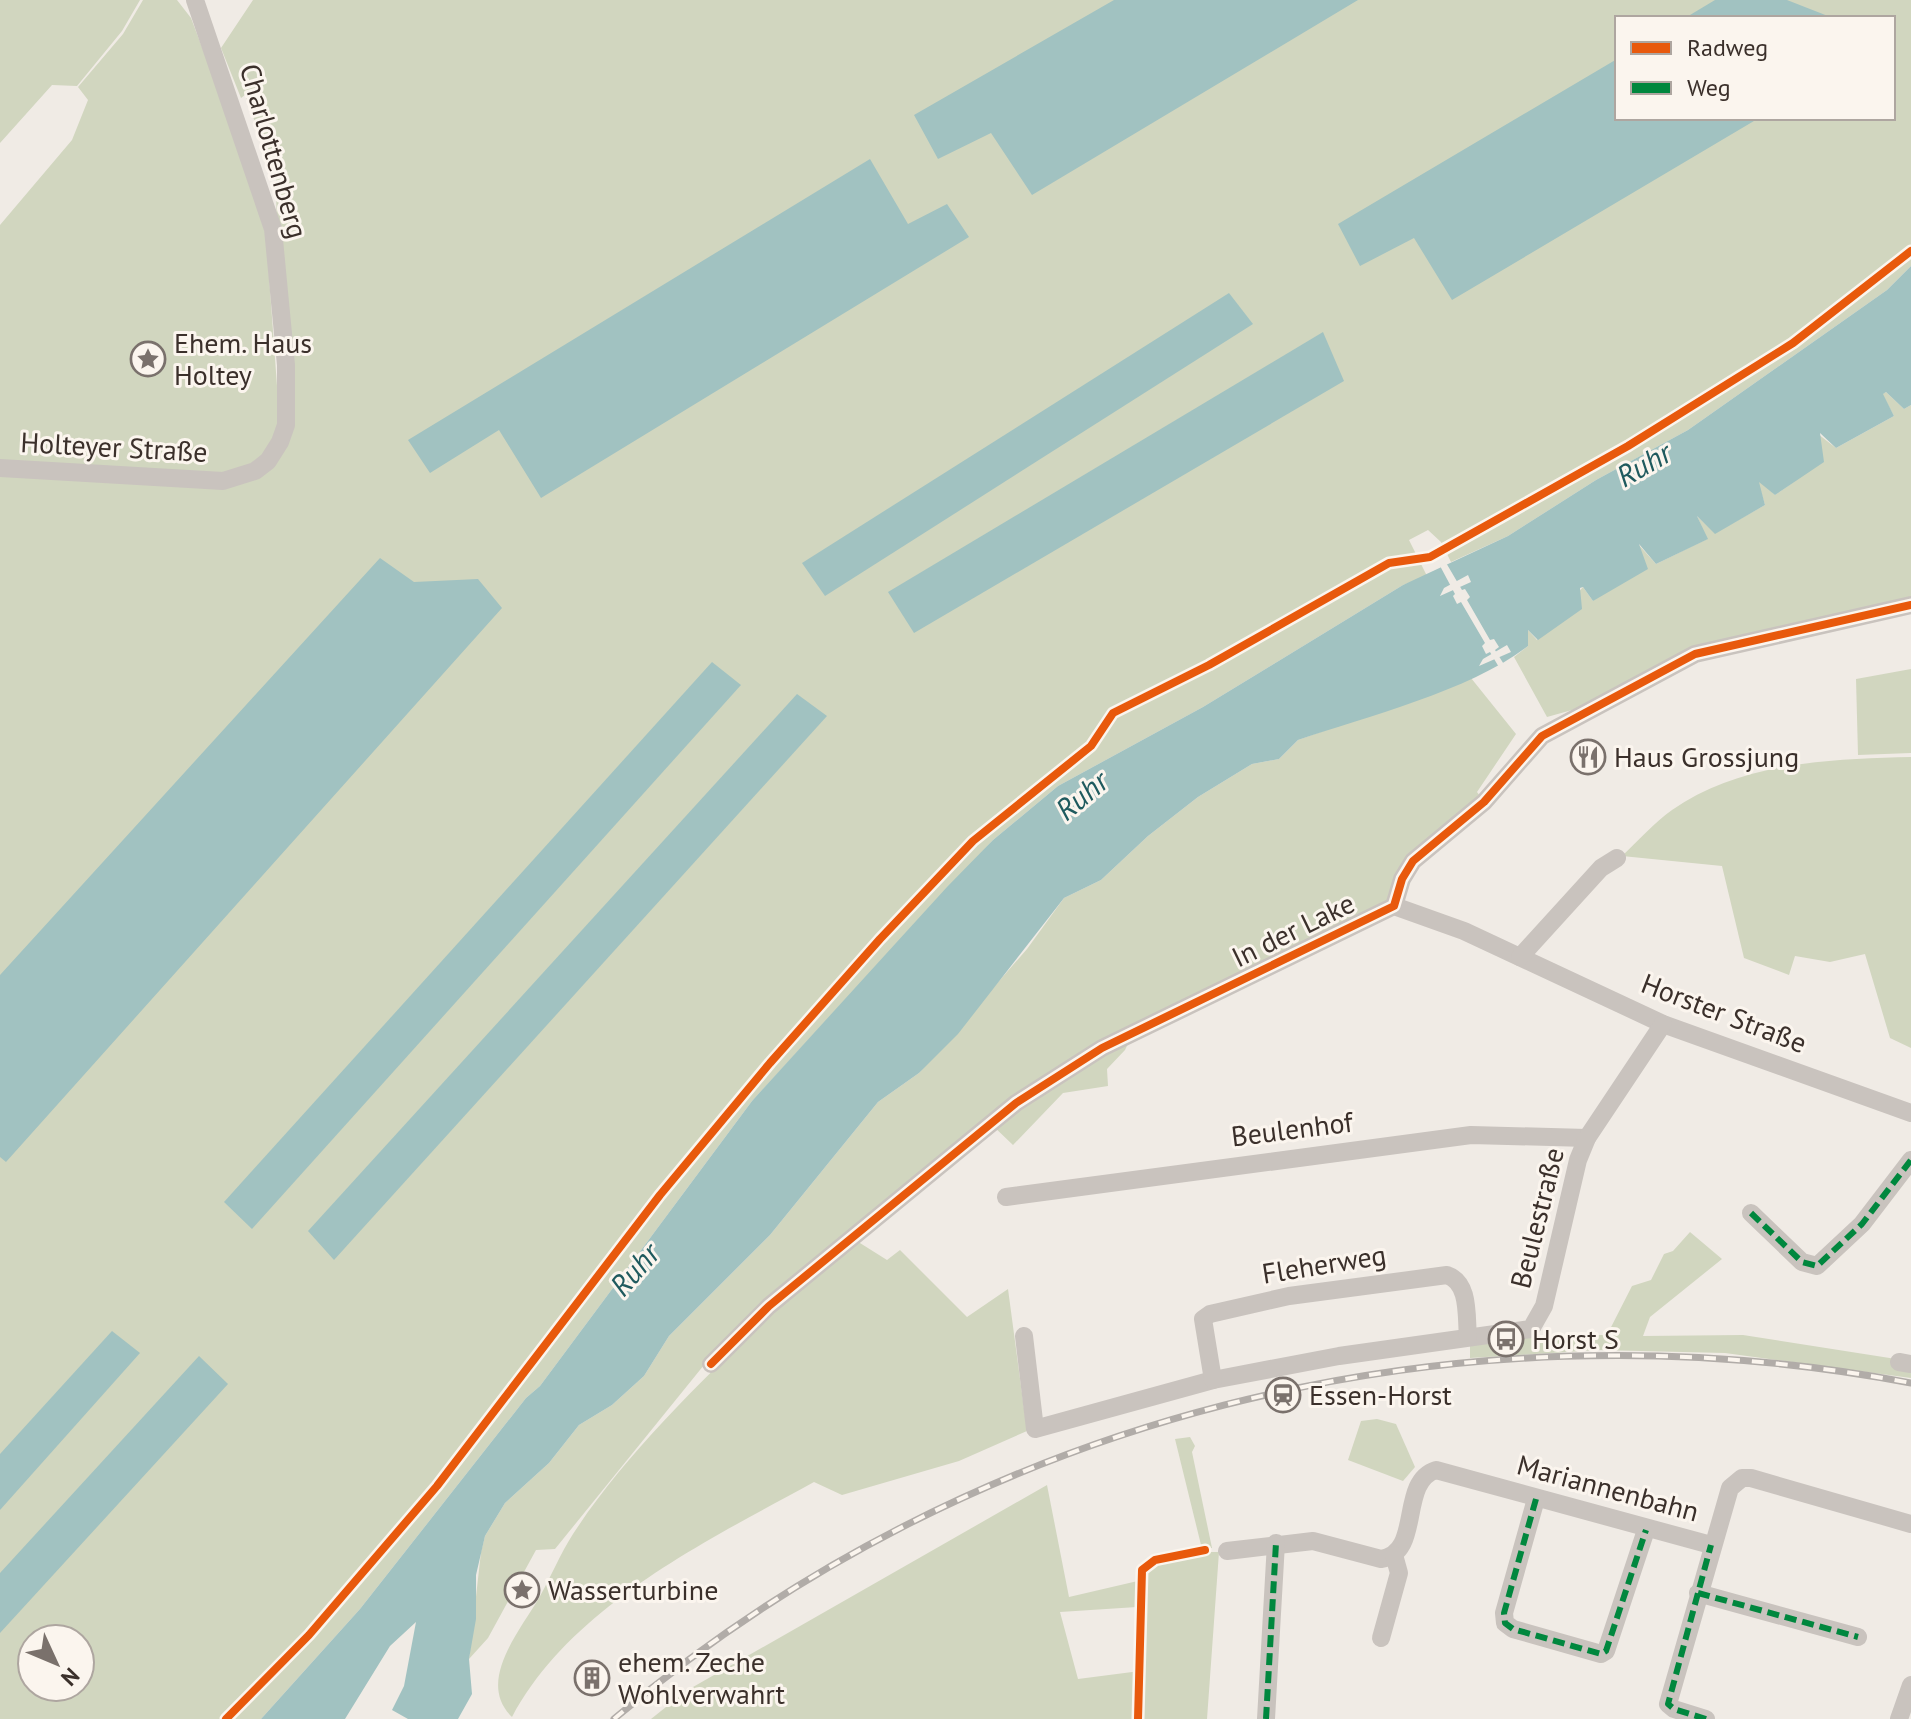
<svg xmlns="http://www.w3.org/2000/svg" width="1911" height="1719" font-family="'PT Sans',sans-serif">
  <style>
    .green { fill: #d1d6bf; fill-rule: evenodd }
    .water { fill: #a1c2c1; fill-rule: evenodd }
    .pier { fill: #f0ebe5 }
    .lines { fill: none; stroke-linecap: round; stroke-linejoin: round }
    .minor { stroke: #c9c3be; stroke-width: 18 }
    .rail-casing { stroke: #b1aca8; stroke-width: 7 }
    .rail { stroke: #fbf5ee; stroke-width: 4; stroke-dasharray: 12; stroke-linecap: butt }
    .quiet { stroke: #00873e; stroke-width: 6; stroke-dasharray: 12 6; stroke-linecap: butt }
    .cycleway-casing { stroke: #fbf5ee; stroke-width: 13 }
    .cycleway { stroke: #e8590c; stroke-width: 8 }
    .labels { text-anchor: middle; stroke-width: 6; stroke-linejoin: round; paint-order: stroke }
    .street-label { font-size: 28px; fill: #3b302b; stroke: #fbf5ee }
    .poi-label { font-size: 28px; fill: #3b302b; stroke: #fbf5ee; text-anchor: start }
    .water-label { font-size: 30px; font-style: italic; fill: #1f5a5e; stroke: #fbf5ee }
  </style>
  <rect width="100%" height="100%" fill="#f0ebe5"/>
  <g class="green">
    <path d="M0 0H140L122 31 77 86 52 85 0 143Z"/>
    <path d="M143 0H177L191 18 225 108 266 235 280 427 272 448 235 475 0 466V225L72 140 88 100 78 87 123 34Z"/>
    <path d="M253 0H1911V266L1887 290 1688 430 1596 480 1508 536 1451 562 1441 542 1428 530 1409 540 1427 576 1403 585 1203 707 1058 786 993 840 752 1101 540 1386 526 1398 360 1609 261 1719H0V470L223 486 280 453 276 179 245 95 241 98 221 48ZM1617 18H1893V118H1617ZM32 1639H80V1687H32Z"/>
    <path d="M1886 392 1904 409 1911 405V602L1694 651 1590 705 1547 717 1514 657 1528 646V630L1537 640 1583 587 1593 601 1638 544 1656 564 1707 539 1697 516 1715 533 1765 505 1758 482 1761 480 1775 495 1795 481 1818 434 1836 448 1894 416 1882 394Z"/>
    <path d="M1911 669V753L1858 755 1856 679Z"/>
    <path d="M1471 678 1516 734 1477 792 1483 800 1412 859 1393 904 1133 1033 1125 1050 1107 1069 1108 1086 1063 1093 1013 1145 991 1124 704 1365 555 1549 536 1550 488 1638 469 1659 481 1552 485 1536 505 1503 549 1463 579 1425 612 1405 644 1376 669 1336 770 1235 878 1102 919 1073 1027 949 1064 898 1101 880 1148 836 1198 797 1252 764 1279 759 1298 740Z"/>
    <path d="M1911 757V1048L1890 1038 1865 954 1830 962 1795 956 1789 975 1744 958 1722 866 1622 856C1638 841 1654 823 1672 810 1741 762 1830 759 1911 757Z"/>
    <path d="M1690 1232 1722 1259 1650 1317 1643 1336 1743 1335 1896 1359 1911 1362V1378L1725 1353 1598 1350 1470 1358V1342L1541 1335H1607L1632 1286 1651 1280 1664 1254 1673 1251Z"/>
    <path d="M852 1238 887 1260 900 1250 967 1317 1008 1289 1027 1431 959 1461 842 1495 814 1482C707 1541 572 1605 512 1717 476 1682 519 1632 539 1598 551 1577 560 1554 573 1534 644 1426 759 1328 852 1238Z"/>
    <path d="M1377 1419 1396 1424 1415 1467 1403 1481 1348 1460 1361 1421Z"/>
    <path d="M1190 1437 1195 1446 1192 1452 1212 1548 1202 1549 1175 1439Z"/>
    <path d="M1047 1485 1069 1597 1142 1580C1146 1552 1196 1552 1219 1552L1207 1719H651L686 1691ZM1137 1607 1140 1671 1078 1679 1060 1612Z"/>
  </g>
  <g class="water">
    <path d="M1114 0H1358L1032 195 991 133 938 159 914 115Z"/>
    <path d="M1715 0H1787L1833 18H1685Z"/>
    <path d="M1617 59V118H1759L1452 300 1414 238 1360 266 1338 224Z"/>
    <path d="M870 159 908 224 947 204 969 237 541 498 499 430 430 473 408 440Z"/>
    <path d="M1911 266V405L1904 409 1886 392 1883 394 1894 416 1836 448 1820 433 1824 462 1775 495 1759 482 1765 505 1715 534 1697 516 1708 539 1656 564 1639 544 1648 569 1593 601 1583 587 1580 588 1582 609 1538 640 1528 630V646C1470 691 1368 716 1298 740L1279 759 1252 764 1198 797 1148 836 1101 880 1064 898 958 1034 919 1073 878 1102 770 1235 669 1336 644 1376 612 1405 579 1425 549 1463 505 1503 485 1536 476 1575V1619L469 1659 472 1694 458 1719H408L392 1710 404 1686 416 1622 390 1646 345 1719H261L360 1609 526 1398 540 1386 752 1101 947 887 993 840 1058 786 1203 707 1403 585 1508 536 1596 480 1688 430 1887 290ZM1468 575 1471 582 1440 596 1444 588ZM1507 645 1511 652 1479 666 1483 659Z"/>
    <path d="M1229 293 1253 324 825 596 802 563Z"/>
    <path d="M1323 332 1344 381 914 633 888 592Z"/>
    <path d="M380 558 414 582 478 579 502 608 6 1162 0 1157V975Z"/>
    <path d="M712 662 741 685 252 1229 224 1202Z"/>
    <path d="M797 694 827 716 334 1260 308 1231Z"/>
    <path d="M112 1331 140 1353 0 1510V1454Z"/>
    <path d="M199 1356 228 1384 0 1633V1573Z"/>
  </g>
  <path class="pier" d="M1445 561 1462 590 1465 589 1470 597 1467 600 1490 640 1494 639 1499 647 1495 650 1505 666 1500 669 1490 652 1486 654 1482 646 1485 643 1461 602 1457 604 1453 596 1455 594 1439 564Z"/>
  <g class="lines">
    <g class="minor">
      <path d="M0 468 223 481 255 471 268 461 280 442 286 425V365L273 229 195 0"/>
      <path d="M1394 906 1464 931 1663 1024 1911 1113"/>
      <path d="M1520 957 1601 868 1617 858"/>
      <path d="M1006 1197 1471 1135 1587 1138"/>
      <path d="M1751 1213 1802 1262 1817 1266 1862 1224 1911 1160"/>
      <path d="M1024 1336 1035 1429 1213 1380 1339 1356 1531 1329 1544 1306 1578 1160 1587 1138 1663 1024"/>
      <path d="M1899 1362 1911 1364"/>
      <path d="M711 1364 769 1306 1016 1103 1102 1048 1394 906 1402 879 1413 861 1484 802 1542 736 1695 654 1911 605"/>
      <path d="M1213 1380 1203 1319 1210 1314 1289 1296 1447 1275C1470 1283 1466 1316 1468 1337"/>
      <path d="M1536 1499 1504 1613 1505 1623 1513 1629 1601 1654 1606 1651 1646 1530"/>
      <path d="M1227 1551 1313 1541 1381 1559C1423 1553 1398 1482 1436 1470L1711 1545"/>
      <path d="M1698 1593 1858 1637"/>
      <path d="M1381 1638 1399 1573 1394 1555"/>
      <path d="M1266 1719 1276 1543"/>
      <path d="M1706 1719 1674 1709 1668 1704 1730 1488 1742 1478H1751L1911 1524"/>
      <path d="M1899 1719 1911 1685"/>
    </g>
    <g class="rail-casing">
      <path id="rail" d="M614 1719C971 1417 1451 1296 1911 1383"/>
    </g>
    <use href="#rail" class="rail"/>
    <g class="quiet">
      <path d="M1751 1213 1802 1262 1817 1266 1862 1224 1911 1160"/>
      <path d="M1536 1499 1504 1613 1505 1623 1513 1629 1601 1654 1606 1651 1646 1530"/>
      <path d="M1698 1593 1858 1637"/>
      <path d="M1266 1719 1276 1543"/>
      <path d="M1706 1719 1674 1709 1668 1704 1711 1545"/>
    </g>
    <g class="cycleway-casing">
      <g id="cycleway">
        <path d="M711 1364 769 1306 1016 1103 1102 1048 1394 906 1402 879 1413 861 1484 802 1542 736 1695 654 1911 605"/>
        <path d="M226 1719 309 1635 437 1486 660 1195 770 1063 880 939 973 841 1091 746 1113 713 1209 665 1389 563 1430 557 1628 446 1793 343 1911 251"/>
        <path d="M1138 1719 1142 1570 1155 1560 1205 1550"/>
      </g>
    </g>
    <use href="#cycleway" class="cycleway"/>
  </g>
  <defs>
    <g id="sight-ring" transform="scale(1.8)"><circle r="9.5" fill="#fbf5ee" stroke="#7a716c" stroke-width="1.5"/><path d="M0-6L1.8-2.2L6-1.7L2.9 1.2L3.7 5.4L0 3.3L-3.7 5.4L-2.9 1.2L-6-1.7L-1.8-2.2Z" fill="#7a716c"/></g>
    <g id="restaurant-ring" transform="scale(1.8)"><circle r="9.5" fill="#fbf5ee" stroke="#7a716c" stroke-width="1.5"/><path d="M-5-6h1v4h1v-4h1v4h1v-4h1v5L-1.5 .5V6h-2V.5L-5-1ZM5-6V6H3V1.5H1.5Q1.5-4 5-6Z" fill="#7a716c"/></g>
    <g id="bus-ring" transform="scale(1.8)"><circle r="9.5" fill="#fbf5ee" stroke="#7a716c" stroke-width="1.5"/><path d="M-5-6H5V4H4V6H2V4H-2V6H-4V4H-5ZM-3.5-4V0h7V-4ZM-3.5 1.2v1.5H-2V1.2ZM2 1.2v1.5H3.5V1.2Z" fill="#7a716c"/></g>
    <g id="station-ring" transform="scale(1.8)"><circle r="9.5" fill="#fbf5ee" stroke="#7a716c" stroke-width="1.5"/><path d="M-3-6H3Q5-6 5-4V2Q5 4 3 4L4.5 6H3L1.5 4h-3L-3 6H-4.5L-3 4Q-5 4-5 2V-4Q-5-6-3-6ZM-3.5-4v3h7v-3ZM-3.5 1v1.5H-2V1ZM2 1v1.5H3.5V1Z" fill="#7a716c"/></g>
    <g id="building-ring" transform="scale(1.8)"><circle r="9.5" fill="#fbf5ee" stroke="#7a716c" stroke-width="1.5"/><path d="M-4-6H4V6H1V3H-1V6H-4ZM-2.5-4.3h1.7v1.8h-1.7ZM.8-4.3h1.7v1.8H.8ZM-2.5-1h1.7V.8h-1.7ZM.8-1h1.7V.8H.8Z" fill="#7a716c"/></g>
  </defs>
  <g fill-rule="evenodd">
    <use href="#sight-ring" x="148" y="359"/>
    <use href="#restaurant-ring" x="1588" y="757"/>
    <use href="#bus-ring" x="1506" y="1339"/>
    <use href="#station-ring" x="1283" y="1395"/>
    <use href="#sight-ring" x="522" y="1590"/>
    <use href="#building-ring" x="592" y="1678"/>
  </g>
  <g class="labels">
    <g class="street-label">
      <text transform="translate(274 151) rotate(74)" y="10">Charlottenberg</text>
      <text transform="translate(114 447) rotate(3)" y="10">Holteyer Straße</text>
      <text transform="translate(1293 930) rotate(-26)" y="10">In der Lake</text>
      <text transform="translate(1724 1013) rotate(21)" y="10">Horster Straße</text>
      <text transform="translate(1292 1129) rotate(-7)" y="10">Beulenhof</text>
      <text transform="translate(1537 1218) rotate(-76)" y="10">Beulestraße</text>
      <text transform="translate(1324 1264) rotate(-9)" y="10">Fleherweg</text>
      <text transform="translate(1608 1488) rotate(15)" y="10">Mariannenbahn</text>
    </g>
    <g class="poi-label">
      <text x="174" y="353">Ehem. Haus<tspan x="174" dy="32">Holtey</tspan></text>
      <text x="1614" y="767">Haus Grossjung</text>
      <text x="1532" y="1349">Horst S</text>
      <text x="1309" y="1405">Essen-Horst</text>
      <text x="548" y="1600">Wasserturbine</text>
      <text x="618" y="1672">ehem. Zeche<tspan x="618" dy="32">Wohlverwahrt</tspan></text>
    </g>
    <g class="water-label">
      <text transform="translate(1644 465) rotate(-30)" y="10">Ruhr</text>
      <text transform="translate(1082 796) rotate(-40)" y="10">Ruhr</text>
      <text transform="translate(635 1270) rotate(-49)" y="10">Ruhr</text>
    </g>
  </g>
  <rect x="1615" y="16" width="280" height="104" fill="#fbf5ee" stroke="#aea6a0" stroke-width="2"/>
  <rect x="1631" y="42" width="40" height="12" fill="#e8590c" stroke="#aea6a0" stroke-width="2"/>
  <text x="1687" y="56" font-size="24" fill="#3b302b">Radweg</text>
  <rect x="1631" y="82" width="40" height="12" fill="#00873e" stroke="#aea6a0" stroke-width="2"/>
  <text x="1687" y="96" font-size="24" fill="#3b302b">Weg</text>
  <g transform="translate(56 1663) rotate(134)"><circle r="38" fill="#fbf5ee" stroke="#aea6a0" stroke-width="2"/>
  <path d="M0-6L14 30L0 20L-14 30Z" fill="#7a716c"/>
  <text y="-12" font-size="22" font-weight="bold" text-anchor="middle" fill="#3b302b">N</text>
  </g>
</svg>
